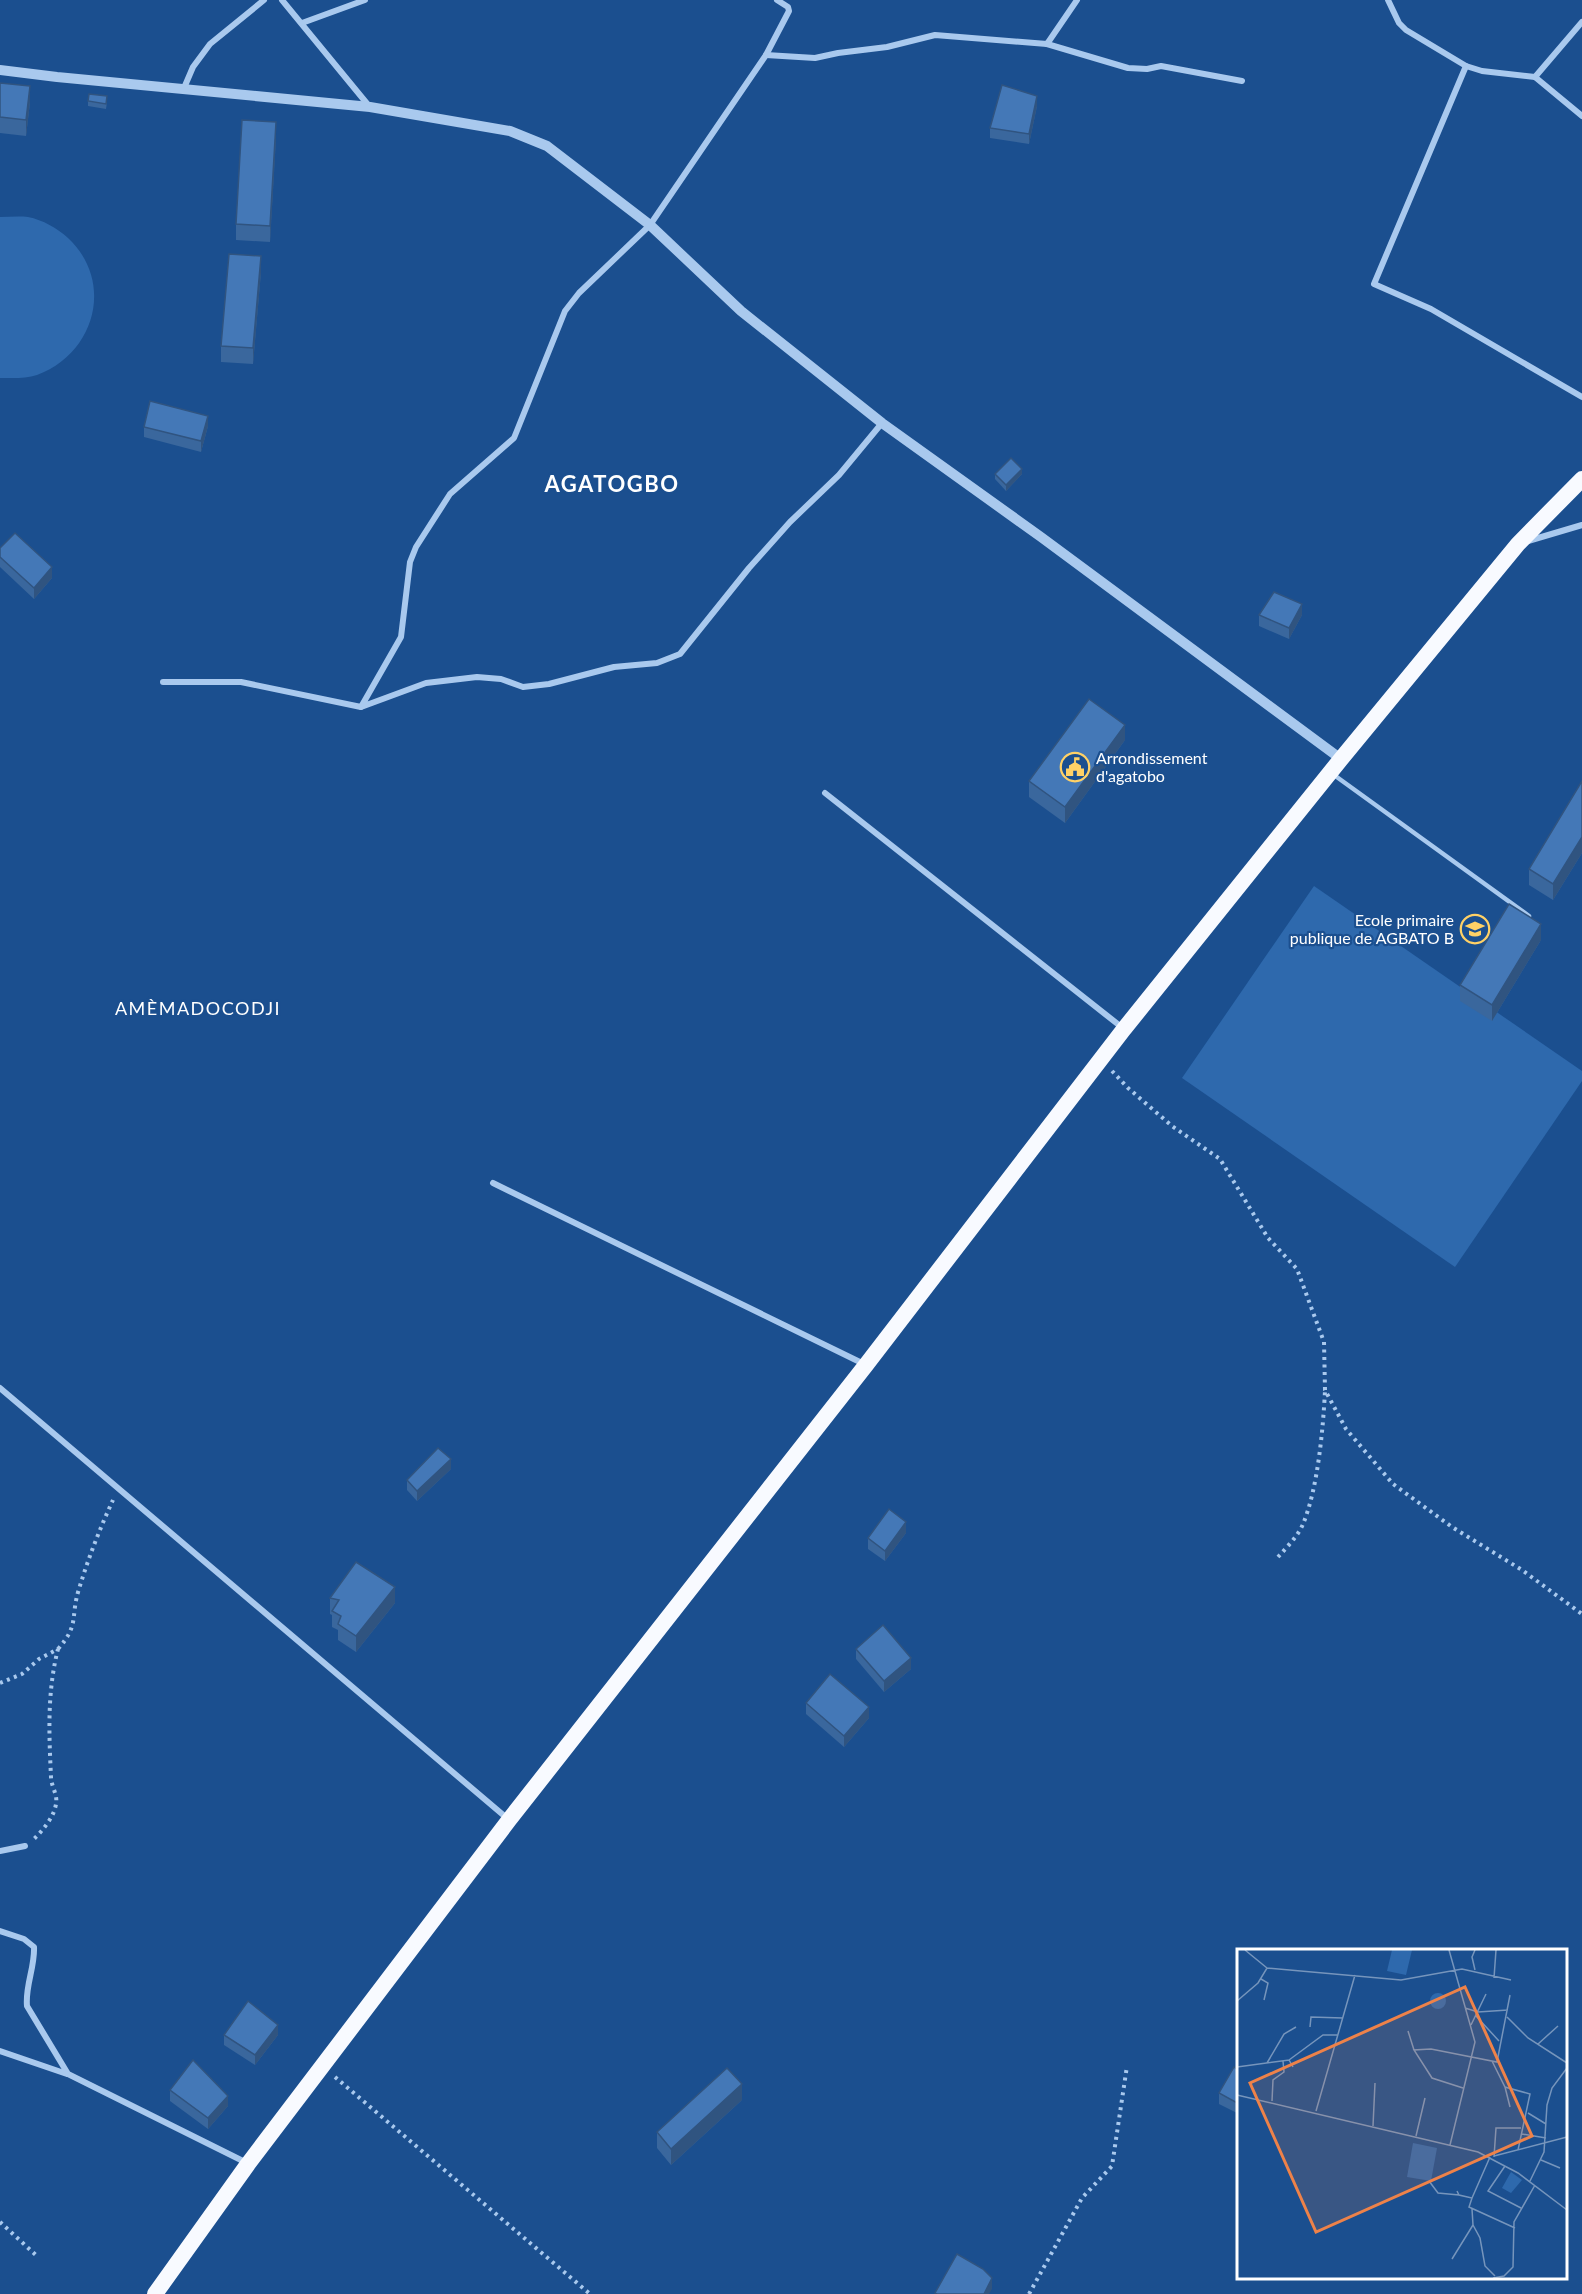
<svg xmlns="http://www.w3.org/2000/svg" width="1582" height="2294" font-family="Lato,sans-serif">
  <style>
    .grass { fill: #2e69ad }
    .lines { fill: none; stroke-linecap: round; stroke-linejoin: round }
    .path { stroke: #a9c9ee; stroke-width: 4; stroke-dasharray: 3 4.5; stroke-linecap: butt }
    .service { stroke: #a9c9ee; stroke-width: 4.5 }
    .minor { stroke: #a9c9ee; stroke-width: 6 }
    .tertiary { stroke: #a9c9ee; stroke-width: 10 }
    .trunk { stroke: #f8faff; stroke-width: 16 }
    .wall { fill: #3a679d }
    .shaded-wall { fill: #305480 }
    .building { fill: #4478b7; stroke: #305480; stroke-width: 1.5 }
    .labels { text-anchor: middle; stroke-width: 4.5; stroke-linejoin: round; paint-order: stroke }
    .poi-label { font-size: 16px; fill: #fff; stroke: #1b4f8f; text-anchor: start }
    .neighbourhood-label { font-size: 18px; letter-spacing: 1.5px; fill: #fff; stroke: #1b4f8f }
    .district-label { font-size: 22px; font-weight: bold; letter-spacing: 1.5px; fill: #fff; stroke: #1b4f8f }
    .inset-road { fill: none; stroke: #7695bc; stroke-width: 1.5 }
    .view { fill: #ee8249; fill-opacity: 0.15; stroke: #ee8249; stroke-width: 3 }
    .inset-edge { fill: none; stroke: #fff; stroke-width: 3 }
  </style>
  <rect width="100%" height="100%" fill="#1b4f8f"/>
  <g class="grass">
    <path d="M0 217C9 217 19 216 28 217 43 220 57 228 68 238 115 282 95 354 37 375 26 379 11 378 0 378Z"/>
    <path d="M1314 886 1582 1071V1081L1455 1267 1182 1078Z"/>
  </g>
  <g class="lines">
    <g class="path">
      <path d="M1112 1071 1128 1088 1172 1126 1220 1159 1268 1238 1297 1269 1324 1342 1325 1390 1346 1429 1393 1484 1452 1527 1522 1570 1582 1614"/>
      <path d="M1278 1557C1287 1547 1298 1536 1303 1524 1318 1488 1323 1429 1325 1391"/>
      <path d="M58 1649C80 1624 70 1617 79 1589 88 1559 100 1528 113 1500"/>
      <path d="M0 1683 22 1674 39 1659 58 1649C47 1692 49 1734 51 1777 51 1786 58 1795 56 1804 54 1817 43 1830 34 1839"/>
      <path d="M335 2077 590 2294"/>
      <path d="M0 2222 38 2257"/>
      <path d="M1029 2294 1082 2198 1112 2166 1127 2066"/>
    </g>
    <path class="service" d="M1334 775 1529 916"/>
    <g class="minor">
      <path d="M282 0 369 106"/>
      <path d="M777 0 788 7 789 11 766 55 650 225 579 293 565 311 514 438 450 494 416 547 410 562 401 637 361 707 426 683 477 677 501 679 523 687 549 684 614 667 657 663 680 654 749 568 790 522 839 475 882 423"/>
      <path d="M1388 0 1399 23 1406 30 1466 66 1482 71 1535 77 1582 116"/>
      <path d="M302 23 365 0"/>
      <path d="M1047 44 1128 68 1147 69 1161 66 1242 81"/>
      <path d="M766 55 815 58 838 53 887 47 935 35 1047 44 1077 0"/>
      <path d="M1466 66 1374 284 1431 309 1582 397"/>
      <path d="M1535 77 1582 22"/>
      <path d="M184 88 193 67 210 44 264 0"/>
      <path d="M1528 541 1582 525"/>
      <path d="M163 682H241L361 707"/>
      <path d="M825 793 1124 1029"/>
      <path d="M493 1183 864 1364"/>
      <path d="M0 1388 508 1819"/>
      <path d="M0 1851 25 1846"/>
      <path d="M0 1931 24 1939 34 1947C35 1967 25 1986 27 2006L68 2074 247 2163"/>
      <path d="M0 2051 67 2074"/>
    </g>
    <path class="tertiary" d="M0 70 57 77 370 107 510 131 547 146 650 225 741 311 882 423 1041 537 1341 759"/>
    <path class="trunk" d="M155 2294 248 2164 509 1820 866 1365 1124 1029 1341 759 1518 544 1582 479"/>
  </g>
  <g class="wall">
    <path d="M0 83 30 102 26 136 0 133Z"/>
    <path d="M88 101 107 102 106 109 88 106Z"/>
    <path d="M1037 106 1029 144 990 138V128Z"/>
    <path d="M276 138 270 242 236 240V224Z"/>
    <path d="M261 272 253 364 221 362V346Z"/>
    <path d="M208 426 201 452 144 437V427Z"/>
    <path d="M995 474H1022L1006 491 995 479Z"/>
    <path d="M0 548 52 578 34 599 0 567Z"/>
    <path d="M1259 615H1302L1289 639 1259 626Z"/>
    <path d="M1125 740 1065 823 1029 797V781Z"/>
    <path d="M1582 781V853L1553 900 1529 885V869Z"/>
    <path d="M1541 940 1492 1021 1460 1001V985Z"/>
    <path d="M451 1469 417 1501 407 1490V1480Z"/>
    <path d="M906 1533 885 1561 868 1549V1538Z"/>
    <path d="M330 1598 395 1603 356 1652 338 1640V1630L332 1627V1615L330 1614Z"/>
    <path d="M856 1649 911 1669 884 1692 856 1659Z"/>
    <path d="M806 1703 869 1718 844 1747 806 1714Z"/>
    <path d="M224 2035H278L255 2065 224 2045Z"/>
    <path d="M1239 2070V2114L1219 2104V2093Z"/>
    <path d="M170 2090 228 2106 208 2129 170 2101Z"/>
    <path d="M742 2100 671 2165 657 2148V2132Z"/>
  </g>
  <g class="shaded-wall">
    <path d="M30 86V102L26 136V120Z"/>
    <path d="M1037 96V106L1029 144V134Z"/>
    <path d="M276 122V138L270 242V226Z"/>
    <path d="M261 256V272L253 364V348Z"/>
    <path d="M208 416V426L201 452V441Z"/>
    <path d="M1022 469V474L1006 491V485Z"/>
    <path d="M52 567V578L34 599V588Z"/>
    <path d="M1302 604V615L1289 639V628Z"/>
    <path d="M1125 725V740L1065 823V807Z"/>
    <path d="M1582 837V853L1553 900V884Z"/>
    <path d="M1541 924V940L1492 1021V1005Z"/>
    <path d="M451 1459V1469L417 1501V1491Z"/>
    <path d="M906 1522V1533L885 1561V1551Z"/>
    <path d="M395 1587V1603L356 1652V1636Z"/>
    <path d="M911 1658V1669L884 1692V1681Z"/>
    <path d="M869 1707V1718L844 1747V1736Z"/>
    <path d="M278 2025V2035L255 2065V2055Z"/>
    <path d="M742 2084V2100L671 2165V2149Z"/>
    <path d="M228 2096V2106L208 2129V2118Z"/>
    <path d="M992 2278V2289L989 2294H984Z"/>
  </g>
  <g class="building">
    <path d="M0 83 30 86 26 120 0 117Z"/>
    <path d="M1002 85 1037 96 1029 134 990 128Z"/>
    <path d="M89 94 107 96 106 104 88 101Z"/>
    <path d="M242 120 276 122 270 226 236 224Z"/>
    <path d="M229 254 261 256 253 348 221 346Z"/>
    <path d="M150 401 208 416 201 441 144 427Z"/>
    <path d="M1011 458 1022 469 1006 485 995 474Z"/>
    <path d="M15 533 52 567 34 588 0 557V548Z"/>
    <path d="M1274 592 1302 604 1289 628 1259 615Z"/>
    <path d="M1089 699 1125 725 1065 807 1029 781Z"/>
    <path d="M1582 781V837L1553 884 1529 869Z"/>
    <path d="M1509 904 1541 924 1492 1005 1460 985Z"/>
    <path d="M438 1448 451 1459 417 1491 407 1480Z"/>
    <path d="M889 1509 906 1522 885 1551 868 1538Z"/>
    <path d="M356 1562 395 1587 356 1636 338 1624 341 1616 332 1611 339 1600 330 1598Z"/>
    <path d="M883 1625 911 1658 884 1681 856 1649Z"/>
    <path d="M830 1674 869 1707 844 1736 806 1703Z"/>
    <path d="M248 2001 278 2025 255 2055 224 2035Z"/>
    <path d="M193 2060 228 2096 208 2118 170 2090Z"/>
    <path d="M1234 2067 1239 2070V2104L1219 2093Z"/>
    <path d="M727 2068 742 2084 671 2149 657 2132Z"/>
    <path d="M957 2254 983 2269 992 2278 984 2294H937L935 2293Z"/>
  </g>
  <defs>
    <g id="civic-ring" transform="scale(1.5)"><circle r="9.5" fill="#1b4f8f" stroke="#ffd166" stroke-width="1.5"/><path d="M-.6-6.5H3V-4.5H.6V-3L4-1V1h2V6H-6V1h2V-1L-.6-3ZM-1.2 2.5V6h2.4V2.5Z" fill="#ffd166"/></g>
    <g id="school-ring" transform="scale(1.5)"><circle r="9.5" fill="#1b4f8f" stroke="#ffd166" stroke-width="1.5"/><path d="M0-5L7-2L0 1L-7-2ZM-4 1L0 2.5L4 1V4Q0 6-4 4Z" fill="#ffd166"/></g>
  </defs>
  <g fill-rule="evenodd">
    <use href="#civic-ring" x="1075" y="767"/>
    <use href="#school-ring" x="1475" y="929"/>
  </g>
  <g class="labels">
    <g class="poi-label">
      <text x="1096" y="764">Arrondissement<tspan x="1096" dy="18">d'agatobo</tspan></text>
      <text x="1454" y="926" text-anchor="end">Ecole primaire<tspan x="1454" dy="18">publique de AGBATO B</tspan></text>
    </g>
    <g class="neighbourhood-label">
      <text x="198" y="1015">AMÈMADOCODJI</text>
    </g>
    <g class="district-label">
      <text x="612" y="492">AGATOGBO</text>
    </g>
  </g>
  <g transform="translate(1237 1949)">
    <rect width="330" height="330" fill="#1b4f8f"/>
    <path d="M155 1H175L169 26 150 22ZM193 52a8 8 0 1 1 16 0a8 8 0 1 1-16 0ZM176 194 200 199 194 232 170 228Z" fill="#2e69ad"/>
    <path d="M274 223 285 231 274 244 265 239Z" fill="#2e69ad"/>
    <path class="inset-road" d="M8 1 30 19M212 1 238 93 213 196M238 21 235 8 238 1M257 29 259 1M24 30 31 34 27 51M0 52 21 34 30 19 164 31 225 20 274 31M228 59 241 63 271 61M239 67 262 92M270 68 291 89 330 114M234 76 249 45M73 78 74 68 106 69M171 82 177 101M301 95 321 77M52 111 86 86H101M255 112 268 138 293 145 281 201M30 114 47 85 59 78M0 118 52 111 56 118M268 138 273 158M226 139 195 129 177 101 194 100 260 113 273 46M0 146 241 203 281 224 330 261M35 152 36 131 47 123 46 112M79 162 118 26M291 164 309 175M136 177 138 134M285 185 309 189M179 187 188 149M257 207 330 188M257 208 259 179H284M304 211 323 219M268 217 251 242 284 259M192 232 201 244 222 246M293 232 307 203 310 156 315 139 330 119M220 242 222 246 235 249 232 258 278 279M235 249 253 208M236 276 243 289 248 317 258 327M215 310 236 276 235 260M256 329 267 327 276 318 277 273 298 236"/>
    <path class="view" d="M228 38 295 187 79 283 13 134Z"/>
    <rect width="330" height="330" class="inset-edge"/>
  </g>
</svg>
